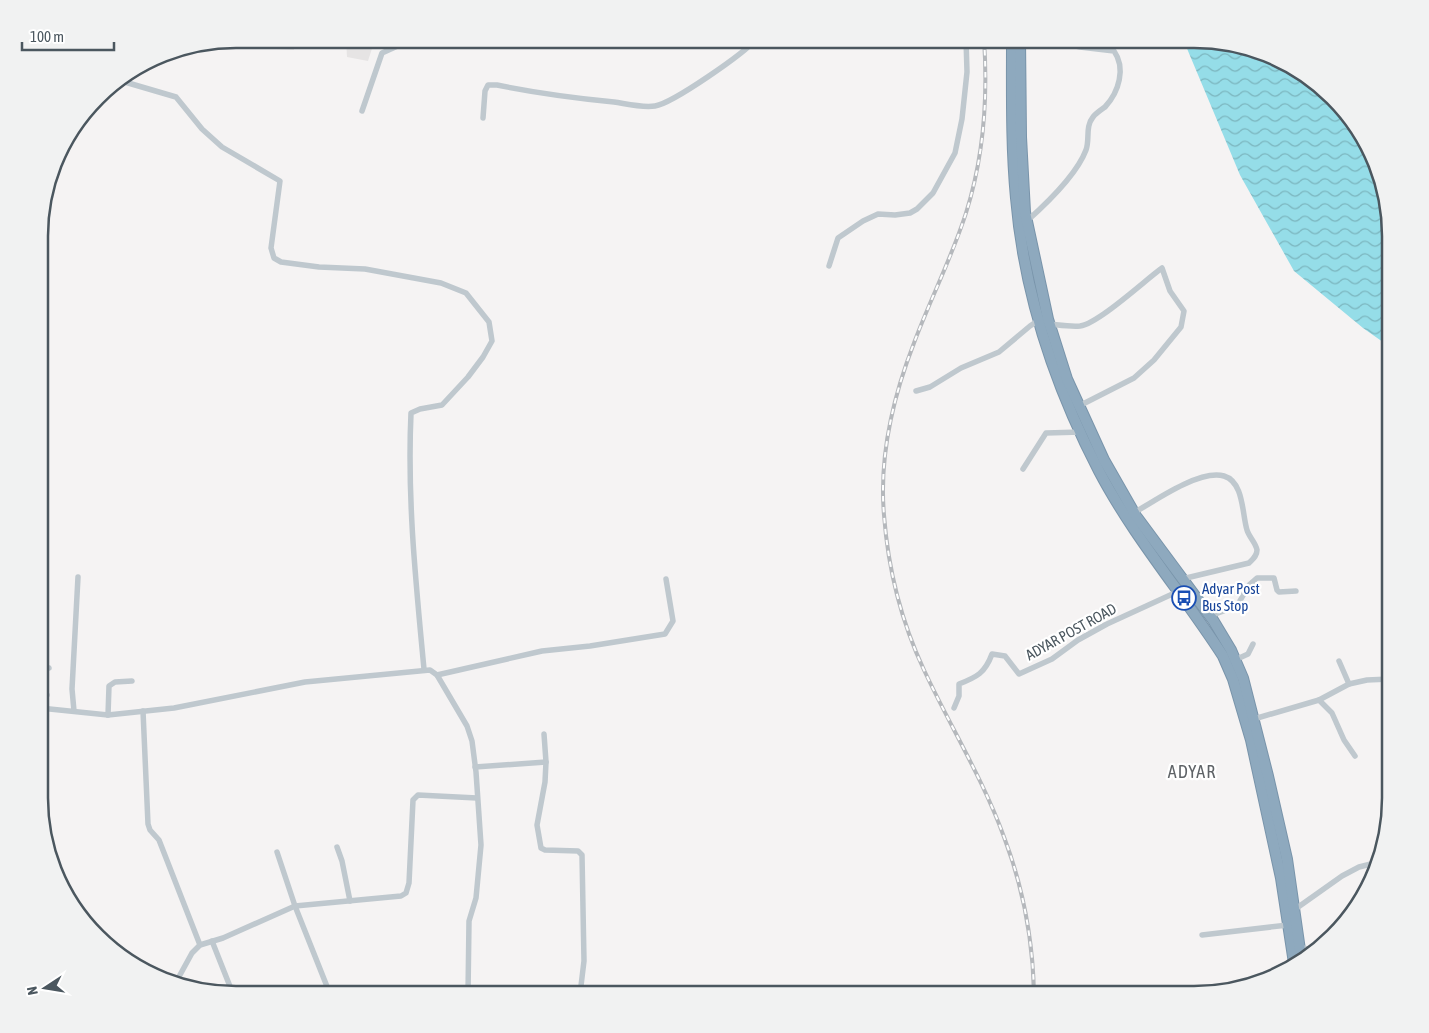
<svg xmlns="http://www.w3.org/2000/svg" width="1429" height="1033" font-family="'Asap Condensed',sans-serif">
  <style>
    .education { fill: #e6e4e4 }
    .water { fill: url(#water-waves) }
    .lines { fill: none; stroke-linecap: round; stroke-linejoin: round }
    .highway-casing { stroke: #7994aa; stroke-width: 12 }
    .street { stroke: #bfc8ce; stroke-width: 5.5 }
    .secondary { stroke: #c0cad3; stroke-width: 8 }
    .highway { stroke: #8ea9be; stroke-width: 10 }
    .rail-casing { stroke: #b5b8bc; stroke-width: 4 }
    .rail { stroke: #fff; stroke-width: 2; stroke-dasharray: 5.5; stroke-linecap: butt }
    .labels { text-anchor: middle; stroke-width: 4.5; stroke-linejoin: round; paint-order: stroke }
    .transit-label { font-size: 15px; fill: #164399; stroke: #fff; text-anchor: start }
    .street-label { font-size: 15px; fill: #4b575f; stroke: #fff }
    .quarter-label { font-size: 18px; letter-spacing: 1px; fill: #5f6367; stroke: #fff }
    .rim { fill: none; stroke: #4b575f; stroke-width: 2.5 }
  </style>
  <defs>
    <pattern id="water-waves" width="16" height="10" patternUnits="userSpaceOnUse" patternTransform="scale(1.25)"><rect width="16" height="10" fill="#95dde8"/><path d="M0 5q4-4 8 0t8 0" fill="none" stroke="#7cb6bf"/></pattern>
  </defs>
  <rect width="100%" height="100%" fill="#f5f3f3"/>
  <g class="education">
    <path d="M235 39H295L294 50 205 45Z"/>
    <path d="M346 39H375L368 61 347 57Z"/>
  </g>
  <path class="water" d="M1183 39H1206L1257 49 1313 79 1345 125 1370 148 1390 223V347L1363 328 1294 271 1240 175Z"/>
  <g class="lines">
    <g class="highway-casing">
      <g id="highway">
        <path d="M1012 39C1012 92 1011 145 1016 198 1024 293 1055 386 1099 471 1133 536 1183 594 1223 656L1233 679 1251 740 1281 878 1294 963"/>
        <path d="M1020 39 1021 137 1025 212 1048 319 1067 379 1104 460 1136 516 1213 620 1231 650 1243 678 1268 776 1287 859 1301 957"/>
      </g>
    </g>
    <g class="street">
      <path d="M118 80 176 97 202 129 222 147 280 181 271 248 274 258 281 262 319 267 365 269 441 283 466 293 489 322 492 341 483 357 468 377 442 405 420 409 411 413C407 499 416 584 424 669"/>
      <path d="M362 111 382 53 413 39"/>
      <path d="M483 118 485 91 488 85H497C536 93 574 98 614 102 627 104 642 108 655 106 673 103 745 53 756 39"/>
      <path d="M1027 221C1046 204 1077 174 1086 150 1090 139 1085 127 1093 117 1096 113 1101 110 1105 107 1119 92 1126 68 1114 51L1080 47 1047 39"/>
      <path d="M829 266 838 238 863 221 878 214 895 215 910 213 917 209 933 193 955 153 962 119 967 72 966 39"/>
      <path d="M1049 324C1059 325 1071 327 1080 326 1099 323 1144 281 1162 268L1170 291 1184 311 1181 327 1154 360 1134 378 1079 406"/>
      <path d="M916 391 930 387 961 368 999 352 1030 326 1039 320"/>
      <path d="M1023 469 1046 433 1081 432"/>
      <path d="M1134 513C1154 501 1200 469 1224 476 1244 482 1242 514 1247 530 1249 537 1256 543 1257 550 1257 556 1253 559 1249 563L1182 579"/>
      <path d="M1210 616 1237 606 1249 585 1257 578H1274L1277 590 1279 592 1296 591"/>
      <path d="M1235 660 1248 654 1253 644"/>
      <path d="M1339 661 1349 684"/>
      <path d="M437 675 542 651 590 646 665 634 673 621 666 579"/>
      <path d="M40 691 43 669 49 668"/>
      <path d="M40 695H47"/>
      <path d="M1319 700 1332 713 1344 740 1355 756"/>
      <path d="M40 708 108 715 174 708 305 682 430 670 437 675 467 726 472 741 476 772 481 845 476 898 469 921 468 994"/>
      <path d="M954 708 959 696V684C977 677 985 673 992 654L1005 656 1019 674 1052 659 1078 640 1107 624 1179 591"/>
      <path d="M74 711 72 689 78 577"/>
      <path d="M143 711 148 824 150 830 159 840 200 945"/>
      <path d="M108 715 109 686 115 682 132 681"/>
      <path d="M1254 719 1319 700 1349 684 1367 680 1390 679"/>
      <path d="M544 734 546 762"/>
      <path d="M475 767 546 762 545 782 537 825 541 848 545 850 578 851 582 855 584 961 580 994"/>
      <path d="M337 847 342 861 350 901"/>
      <path d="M277 852 295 906 330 994"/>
      <path d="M71 896V902"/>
      <path d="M1294 910 1342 876 1359 867 1379 862"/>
      <path d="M1202 935 1288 925"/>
      <path d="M212 941 233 994"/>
      <path d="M1300 947 1310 950"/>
      <path d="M175 984 192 953 200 945 223 938 295 906 401 896 406 893 409 883 413 800 418 795 477 798"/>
    </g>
    <path class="secondary" d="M114 952 142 965 176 985"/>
    <use href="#highway" class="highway"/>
    <g class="rail-casing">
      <path id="rail" d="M984 39C988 98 984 156 966 213 952 257 930 300 914 343 893 397 879 457 884 515 888 568 901 621 924 670 950 726 983 779 1004 837 1023 887 1033 941 1034 994"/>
    </g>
    <use href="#rail" class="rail"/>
  </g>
  <defs>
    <g id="bus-ring" transform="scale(1.25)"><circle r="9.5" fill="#fff" stroke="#1a4fb4" stroke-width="1.5"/><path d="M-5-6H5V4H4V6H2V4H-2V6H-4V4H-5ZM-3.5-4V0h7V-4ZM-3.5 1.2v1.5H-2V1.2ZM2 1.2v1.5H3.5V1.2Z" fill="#1a4fb4"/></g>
  </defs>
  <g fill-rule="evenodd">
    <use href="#bus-ring" x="1184" y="598"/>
  </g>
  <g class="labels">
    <g class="transit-label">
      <text x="1202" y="594">Adyar Post<tspan x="1202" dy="17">Bus Stop</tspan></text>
    </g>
    <g class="street-label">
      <text transform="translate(1071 632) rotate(-29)" y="5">ADYAR POST ROAD</text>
    </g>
    <g class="quarter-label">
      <text x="1192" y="778">ADYAR</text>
    </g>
  </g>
  <path d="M0 0H1429V1033H0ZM236 48H1194A188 188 0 0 1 1382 236V798A188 188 0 0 1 1194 986H236A188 188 0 0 1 48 798V236A188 188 0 0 1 236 48Z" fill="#f1f2f2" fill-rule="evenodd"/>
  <path class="rim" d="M236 48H1194A188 188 0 0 1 1382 236V798A188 188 0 0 1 1194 986H236A188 188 0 0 1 48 798V236A188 188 0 0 1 236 48Z"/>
  <g transform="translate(45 988) rotate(258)" stroke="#ffffff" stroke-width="4" paint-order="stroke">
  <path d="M0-4L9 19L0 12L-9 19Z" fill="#4b575f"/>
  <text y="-8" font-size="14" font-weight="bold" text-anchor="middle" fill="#4b575f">N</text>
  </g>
  <path d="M22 42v8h92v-8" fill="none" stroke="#4b575f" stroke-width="2.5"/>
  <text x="30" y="42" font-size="15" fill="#4b575f" stroke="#ffffff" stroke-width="4" paint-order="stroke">100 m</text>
</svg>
